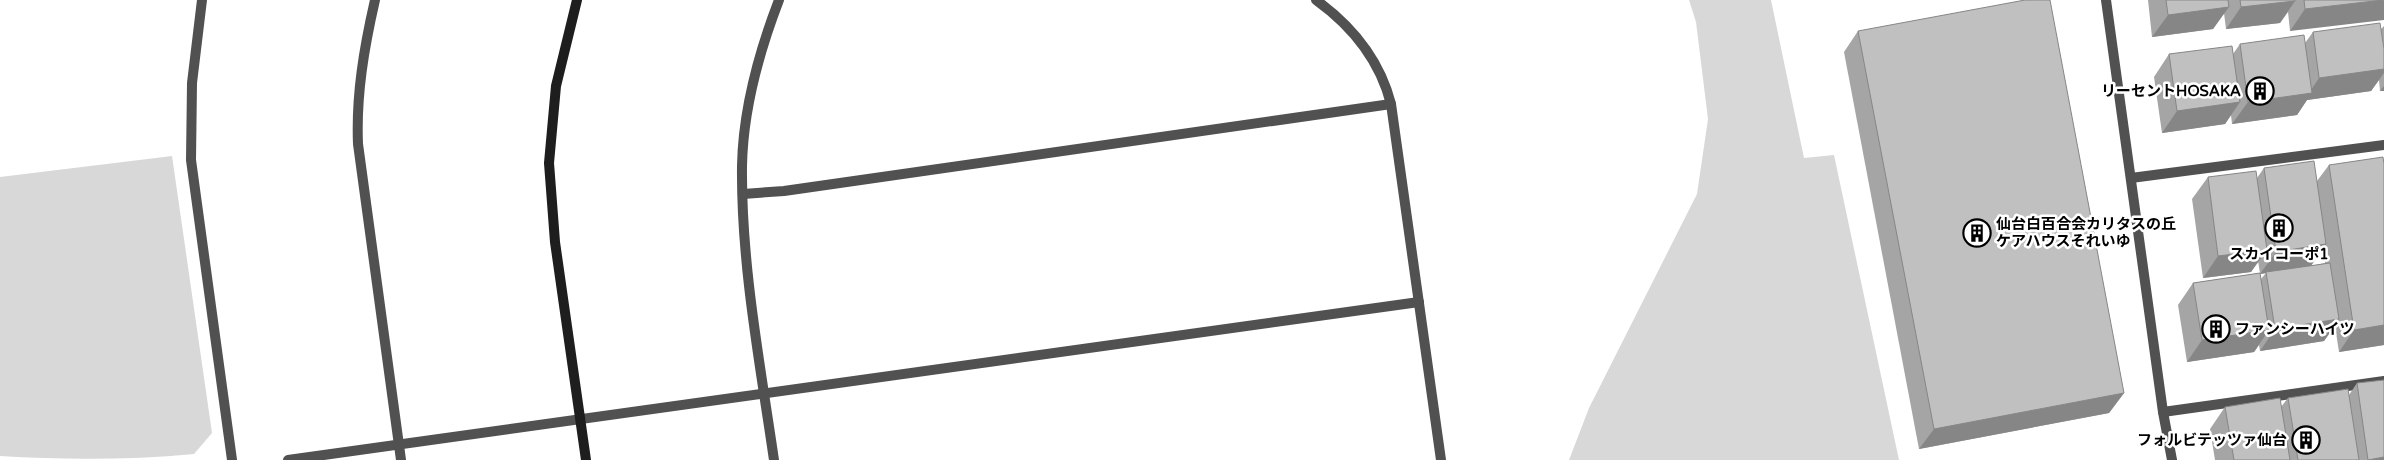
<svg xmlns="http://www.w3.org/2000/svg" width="2384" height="460" font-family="'Varela Round','Noto Sans JP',sans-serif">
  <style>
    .green { fill: #d8d8d8 }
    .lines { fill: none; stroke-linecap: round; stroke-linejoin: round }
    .street { stroke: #515151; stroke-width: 10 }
    .secondary { stroke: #1e1e1e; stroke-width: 10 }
    .wall { fill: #a5a5a5; fill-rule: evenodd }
    .shaded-wall { fill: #868686 }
    .building { fill: #c0c0c0; stroke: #868686 }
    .labels { text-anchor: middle; stroke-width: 5; stroke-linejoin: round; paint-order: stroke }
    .poi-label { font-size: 15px; font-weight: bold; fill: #000; stroke: #fff; text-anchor: end }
  </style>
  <rect width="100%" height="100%" fill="#fff"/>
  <g class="green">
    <path d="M1689 0H1771L1804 158 1834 155 1899 460H1569L1589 408 1697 194 1708 119 1696 22Z"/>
    <path d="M172 156 212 433 194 454C130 460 65 460 0 456V177Z"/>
  </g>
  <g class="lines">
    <g class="street">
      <path d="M202 0 192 83 191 160 232 460"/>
      <path d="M375 0C364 48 356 95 358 144L401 460"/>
      <path d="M1316 0C1352 26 1380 61 1391 104L1441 460"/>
      <path d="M2106 0 2163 412 2172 460"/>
      <path d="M2131 178 2384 145"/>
      <path d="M743 194 784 191 1391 104"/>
      <path d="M2163 412 2384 381"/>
      <path d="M288 460 1419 302"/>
      <path d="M774 460C760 363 741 264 742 166 743 110 759 52 779 0"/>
    </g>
    <path class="secondary" d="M577 0 556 86 549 163 555 242 586 460"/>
  </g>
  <g class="wall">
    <path d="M2148 0H2384L2290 31 2288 12 2280 23 2226 29 2224 13 2213 29 2152 37Z"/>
    <path d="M2384 26V91H2380L2379 80 2371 91 2307 100 2297 115 2232 124 2231 115 2225 124 2162 133 2154 77 2169 54H2233L2240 44 2305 43 2313 32 2381 29Z"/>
    <path d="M1858 31 2124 393 2109 413 1919 449 1844 52Z"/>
    <path d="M2384 164V345L2339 352 2335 326 2324 341 2260 351 2259 345 2254 352 2187 362 2178 305 2193 283 2260 273 2258 261 2251 272 2203 278 2192 199 2208 177 2257 178 2264 168 2317 181 2329 165ZM2323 249 2325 263 2311 266ZM2266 273 2261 279 2260 274Z"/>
    <path d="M2357 383 2384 460H2215L2210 429 2225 407H2281L2288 398 2349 395Z"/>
  </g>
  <g class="shaded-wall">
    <path d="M2384 0V20L2290 31 2305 9Z"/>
    <path d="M2295 1 2280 23 2226 29 2241 7Z"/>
    <path d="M2229 7 2213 29 2152 37 2168 15Z"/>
    <path d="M2384 69V73L2371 91 2307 100 2297 115 2232 124 2248 102 2309 93 2319 78Z"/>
    <path d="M2384 86V91H2380Z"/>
    <path d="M2240 102 2225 124 2162 133 2177 111Z"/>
    <path d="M2326 244 2310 267 2260 274 2276 252Z"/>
    <path d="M2267 250 2251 272 2203 278 2218 256Z"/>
    <path d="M2339 319 2324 341 2260 351 2275 329Z"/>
    <path d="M2384 325V345L2339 352 2354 330Z"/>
    <path d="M2269 330 2254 352 2187 362 2202 340Z"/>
    <path d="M2124 393 2109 413 1919 449 1934 429Z"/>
    <path d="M2384 457V460H2367H2368Z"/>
  </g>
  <g class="building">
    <path d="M2025 0H2050L2124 393 1934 429 1858 31Z"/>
    <path d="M2166 0H2228L2229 7 2168 15Z"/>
    <path d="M2240 0H2295V1L2241 7Z"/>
    <path d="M2304 0H2383L2305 9Z"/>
    <path d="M2380 23 2384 49V69L2319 78 2313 32Z"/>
    <path d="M2304 35 2312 93 2248 102 2240 44Z"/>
    <path d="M2232 46 2240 102 2177 111 2169 54Z"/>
    <path d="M2383 157 2384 164V325L2354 330 2329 165Z"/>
    <path d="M2314 161 2326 244 2276 252 2264 168Z"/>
    <path d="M2256 171 2267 250 2218 256 2208 177Z"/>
    <path d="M2330 263 2339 319 2275 329 2266 272Z"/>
    <path d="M2260 273 2269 330 2202 340 2193 283Z"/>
    <path d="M2384 380V457L2368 460 2357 383Z"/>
    <path d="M2348 389 2359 460H2298L2288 398Z"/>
    <path d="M2280 398 2290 460H2234L2225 407Z"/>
  </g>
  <defs>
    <g id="building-ring" transform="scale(1.4375)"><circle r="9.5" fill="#fff" stroke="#000" stroke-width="1.5"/><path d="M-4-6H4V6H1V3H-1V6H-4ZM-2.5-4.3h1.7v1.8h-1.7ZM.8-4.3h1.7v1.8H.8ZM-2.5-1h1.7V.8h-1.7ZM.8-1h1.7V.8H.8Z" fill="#000"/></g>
  </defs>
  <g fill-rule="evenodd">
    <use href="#building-ring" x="2260" y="91"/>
    <use href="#building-ring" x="2279" y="228"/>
    <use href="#building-ring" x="1977" y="233"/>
    <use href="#building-ring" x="2216" y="329"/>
    <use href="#building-ring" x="2306" y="440"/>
  </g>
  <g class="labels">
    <g class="poi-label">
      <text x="2241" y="96">リーセントHOSAKA</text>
      <text x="1996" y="229" text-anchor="start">仙台白百合会カリタスの丘<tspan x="1996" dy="17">ケアハウスそれいゆ</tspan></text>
      <text x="2279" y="259" text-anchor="middle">スカイコーポ1</text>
      <text x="2235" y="334" text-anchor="start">ファンシーハイツ</text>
      <text x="2287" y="445">フォルビテッツァ仙台</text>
    </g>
  </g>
</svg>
